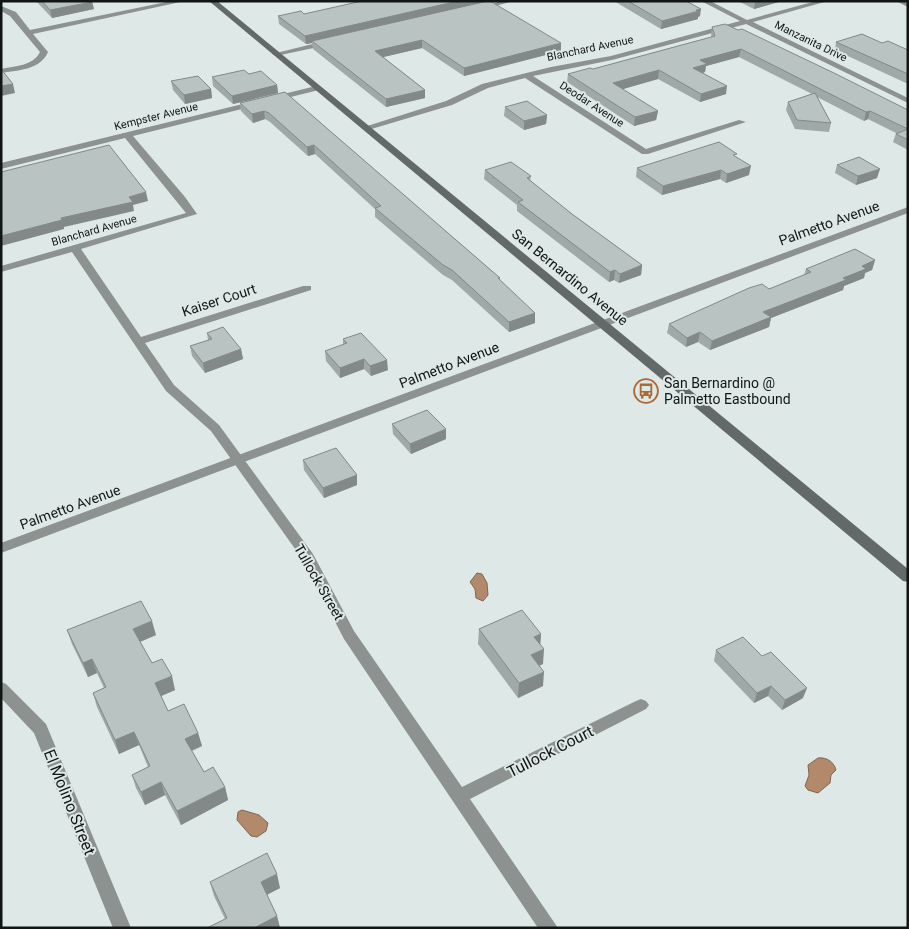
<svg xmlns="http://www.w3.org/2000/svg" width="909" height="929" font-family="Roboto,sans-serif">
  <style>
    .water { fill: #b3896b; stroke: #826651 }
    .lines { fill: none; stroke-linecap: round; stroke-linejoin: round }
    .minor { fill: #8d9190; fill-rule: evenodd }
    .tertiary { fill: #8d9190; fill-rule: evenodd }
    .secondary { fill: #636968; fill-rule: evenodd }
    .wall { fill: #9fa9a7 }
    .shaded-wall { fill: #828988 }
    .building { fill: #b9c4c2; stroke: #828988 }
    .labels { text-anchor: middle; stroke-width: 4; stroke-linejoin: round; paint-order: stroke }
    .far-street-label { font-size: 11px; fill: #111514; stroke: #dee8e7 }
    .street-label { font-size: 14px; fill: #111514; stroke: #dee8e7 }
    .poi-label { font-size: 14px; fill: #111514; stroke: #dee8e7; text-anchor: start }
    .near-street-label { font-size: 16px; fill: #111514; stroke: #dee8e7 }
  </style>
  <rect width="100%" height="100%" fill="#dee8e7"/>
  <g class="water">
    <path d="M477 573 482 574 487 583 488 595 483 601 476 598 475 589 470 582Z"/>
    <path d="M818 758C827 757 834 762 836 770L831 775 830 783 818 793 808 790 805 786 809 775 808 765Z"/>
    <path d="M242 810 259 815 268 823 266 831 257 837 251 836 237 820 238 812Z"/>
  </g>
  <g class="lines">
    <g class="minor">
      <path d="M171 1H185L33 34 48 52C40 70 19 70 1 73V69C15 66 33 66 40 52L10 16 1 11V6L16 12 30 30Z"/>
      <path d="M501 1H514L480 10 476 8Z"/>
      <path d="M701 1H710L747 20 816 1H828L753 22 908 98V103L746 24 612 60 533 76 646 149 739 120 746 122 648 154H642L525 78 488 88 452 105 368 130 361 128 446 101 482 84 551 67 611 56 740 21Z"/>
      <path d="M897 1 908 2V7L898 2Z"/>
      <path d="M329 40H332V44L276 56 272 54Z"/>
      <path d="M316 86 320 88 319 90 133 136 185 197 197 214 81 249 141 337 303 286H311V290L145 343 174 385 219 425 313 554 354 631 462 787 636 701 641 699 646 701 649 705 646 709 470 799 558 928H538L344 639 303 560 211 431 166 391 72 252 1 272V266L186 213 125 138 1 169V163Z"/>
      <path d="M1 682 6 684 46 724 131 928H113L34 733 1 698Z"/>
    </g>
    <path class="tertiary" d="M908 207V213L1 553V543Z"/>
    <path class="secondary" d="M209 1H217L908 569V582L903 581Z"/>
  </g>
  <g class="wall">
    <path d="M36 1H92L94 9 52 18Z"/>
    <path d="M362 1H481V3L561 51 464 76 422 48 383 57 425 90V98L386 107 313 49 312 43 306 44 279 24 278 16 304 14Z"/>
    <path d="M614 1H686L700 16 698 17V19L661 29Z"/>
    <path d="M738 1H782L754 9Z"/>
    <path d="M712 27 908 110V150L893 142 896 133 868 119 864 121 817 97 831 123 829 132 795 129 786 110 788 102 812 94 739 57 706 66 705 72 703 73 726 94 700 102 658 79 622 89 658 111 656 120 634 126 567 82 568 74 593 69 711 37Z"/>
    <path d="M836 42 882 43 908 50V84L835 50Z"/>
    <path d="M249 74 277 85 278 93 233 104 213 86 212 77Z"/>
    <path d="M171 81 211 89 212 98 185 104 173 90Z"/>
    <path d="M285 92 500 278V280L535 323 509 332 452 280 443 275 375 217V209L315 154 308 156 270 122 265 119 253 123 241 111 240 103Z"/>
    <path d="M505 107 547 115 546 124 524 130 504 116Z"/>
    <path d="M737 157 749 175 726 183 720 179 662 195 636 177 637 168Z"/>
    <path d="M837 165 877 178 856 185 835 173Z"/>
    <path d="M485 170 531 176 530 181 572 214 642 265 641 275 619 283 614 280 609 282 517 211V205L484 179Z"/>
    <path d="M875 260 872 270 865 273 864 278 844 286 843 290 771 318 769 327 710 350 698 342 686 347 667 333 669 324 769 289 804 275 806 269Z"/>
    <path d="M207 333 241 349 243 359 205 373 192 356 190 346 208 340Z"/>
    <path d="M343 339 388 370 371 376 364 369 340 378 326 361 325 351 343 345Z"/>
    <path d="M392 424 446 439 411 454 393 434Z"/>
    <path d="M303 460 357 475V485L324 498 304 470Z"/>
    <path d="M479 629 541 634 540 645 543 664 540 665 543 686 518 698 478 644Z"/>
    <path d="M67 630 156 635 140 642 152 663 175 690 161 696 168 711 198 733 202 746 192 751 204 772 225 787 228 800 181 825 165 795 145 805 136 788 132 775 148 767 139 745 119 754 97 707 93 693 104 688 97 673 88 677 72 644Z"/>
    <path d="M716 650 803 698 782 710 768 696 754 703 714 661Z"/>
    <path d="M210 882 280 888 267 895 277 916 280 928H207L225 919 214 896Z"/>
  </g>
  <g class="shaded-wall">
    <path d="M458 1H481V4L312 41V43L306 44 305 36Z"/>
    <path d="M755 1H782L754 9Z"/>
    <path d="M92 2 94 9 52 18 50 10Z"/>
    <path d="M701 9 700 16 698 17V19L661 29 662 21Z"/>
    <path d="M422 40V48L375 59V51Z"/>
    <path d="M561 43V51L464 76V68Z"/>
    <path d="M741 49 739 57 706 66 705 72 692 76 693 68 700 60Z"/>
    <path d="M659 70 658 79 613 92V83Z"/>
    <path d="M13 84 15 93 1 96V86Z"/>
    <path d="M277 85 278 93 233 104 232 96Z"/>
    <path d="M727 86 726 94 700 102 701 94Z"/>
    <path d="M211 89 212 98 185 104 184 95Z"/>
    <path d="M425 90V98L386 107V99Z"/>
    <path d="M264 111 265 119 253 123 252 114Z"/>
    <path d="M658 111 656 120 634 126 635 117Z"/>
    <path d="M870 111 868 119 864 121 866 112Z"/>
    <path d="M547 115 546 124 524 130V121Z"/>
    <path d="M314 145 315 154 308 156 307 147Z"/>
    <path d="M751 166 749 175 726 183 727 174Z"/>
    <path d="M880 169 877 178 856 185 858 176Z"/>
    <path d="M721 170 720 179 662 195 663 186Z"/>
    <path d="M146 192 148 201 133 205 134 211 64 227V229L1 246V236L129 197Z"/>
    <path d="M875 260 872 270 865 273 864 278 844 286 843 290 771 318 769 327 710 350 712 341 763 312 843 278 862 266Z"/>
    <path d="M642 265 641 275 619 283 620 274Z"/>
    <path d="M615 270 614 280 609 282 610 272Z"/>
    <path d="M535 313V323L509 332V322Z"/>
    <path d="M700 332 698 342 686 347 687 338Z"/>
    <path d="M241 349 243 359 205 373 203 363Z"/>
    <path d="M364 359V369L340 378V368Z"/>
    <path d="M387 360 388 370 371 376 370 366Z"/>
    <path d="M446 429V439L411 454 410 444Z"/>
    <path d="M357 475V485L324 498 323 488Z"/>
    <path d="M152 621 156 635 137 643 133 629Z"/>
    <path d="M541 634 540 649 534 637Z"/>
    <path d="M544 649 543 664 530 670 531 655Z"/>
    <path d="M92 659 97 673 88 677 83 663Z"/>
    <path d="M544 672 543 686 518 698 519 683Z"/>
    <path d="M172 676 175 690 159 697 155 683Z"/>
    <path d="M771 686 768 696 754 703 757 693Z"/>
    <path d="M807 688 803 698 782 710 785 700Z"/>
    <path d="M134 732 139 745 119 754 115 740Z"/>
    <path d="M198 733 202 746 188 752 185 739Z"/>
    <path d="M161 782 165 795 145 805 141 792Z"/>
    <path d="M225 787 228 800 181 825 177 811Z"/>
    <path d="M277 874 280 888 264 896 261 882Z"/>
    <path d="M277 916 280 928H254Z"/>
  </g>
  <g class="building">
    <path d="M42 1H92V2L50 10Z"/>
    <path d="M362 1H458L305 36 278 16 301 11 304 14Z"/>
    <path d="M488 1H490L561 43 464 68 422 40 375 51 425 90 386 99 312 41Z"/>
    <path d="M628 1H686L701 9 696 10 699 11 662 21Z"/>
    <path d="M725 24 738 30 742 29 836 74 908 110V140L896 134 908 129 870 111 866 112 741 49 700 60 707 64 693 68 727 86 701 94 659 70 613 83 658 111 635 117 568 74 590 68 593 69 715 36 712 27Z"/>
    <path d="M862 34 882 43 888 41 908 50V74L836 42Z"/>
    <path d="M1 69 13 84 1 86Z"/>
    <path d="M244 70 249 74 261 71 277 85 232 96 212 77Z"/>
    <path d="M198 76 211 89 184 95 171 81Z"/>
    <path d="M285 92 500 278H498L535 313 509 322 452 270 443 265 375 208 381 206 314 145 307 147 269 113 264 111 252 114 240 103Z"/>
    <path d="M815 93 831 123 797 120 788 102Z"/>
    <path d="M527 101 547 115 524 121 505 107Z"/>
    <path d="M719 142 737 154 733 155 751 166 727 174 721 170 663 186 637 168Z"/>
    <path d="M109 145 146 192 129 197 133 202 61 218 62 220 1 236V172Z"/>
    <path d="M859 157 880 169 858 176 837 165Z"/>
    <path d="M511 162 531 176 527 178 572 214 642 265 620 274 615 270 610 272 518 202 523 200 485 170Z"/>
    <path d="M855 249 875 260 862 266 866 269 843 278 846 280 763 312 771 317 712 341 700 332 687 338 669 324 749 288 762 284 769 289 811 272 806 269Z"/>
    <path d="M223 327 241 349 203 363 190 346 212 339 207 333Z"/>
    <path d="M361 333 387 360 370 366 364 359 340 368 325 351 347 343 343 339Z"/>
    <path d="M427 410 446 429 410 444 392 424Z"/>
    <path d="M336 448 357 475 323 488 303 460Z"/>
    <path d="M141 601 152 621 133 629 152 663 162 659 172 676 155 683 168 711 184 704 198 733 185 739 204 772 213 767 225 787 177 811 161 782 141 792 132 775 150 766 134 732 115 740 93 693 106 687 92 659 83 663 67 630Z"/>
    <path d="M522 610 541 634 534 637 544 649 531 655 544 672 519 683 479 629Z"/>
    <path d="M743 637 762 656 771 652 807 688 785 700 771 686 757 693 716 650Z"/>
    <path d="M267 853 277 874 261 882 277 916 254 928H207L227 918 210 882Z"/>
  </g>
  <defs>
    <g id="bus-ring" transform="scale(1.25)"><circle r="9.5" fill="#dee8e7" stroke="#ab6934" stroke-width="1.5"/><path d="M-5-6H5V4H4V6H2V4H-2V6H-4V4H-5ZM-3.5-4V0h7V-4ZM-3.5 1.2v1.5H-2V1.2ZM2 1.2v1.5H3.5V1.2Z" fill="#ab6934"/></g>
  </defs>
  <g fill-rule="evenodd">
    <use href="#bus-ring" x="646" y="391"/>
  </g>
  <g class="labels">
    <g class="far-street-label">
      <text transform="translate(811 41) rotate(26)" y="4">Manzanita Drive</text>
      <text transform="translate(590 48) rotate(-12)" y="4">Blanchard Avenue</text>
      <text transform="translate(592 104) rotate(33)" y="4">Deodar Avenue</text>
      <text transform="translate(156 116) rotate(-14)" y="4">Kempster Avenue</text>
      <text transform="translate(94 230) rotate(-16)" y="4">Blanchard Avenue</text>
    </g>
    <g class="street-label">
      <text transform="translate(829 223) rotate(-20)" y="5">Palmetto Avenue</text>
      <text transform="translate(570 277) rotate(39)" y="5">San Bernardino Avenue</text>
      <text transform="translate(219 300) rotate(-18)" y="5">Kaiser Court</text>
      <text transform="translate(449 365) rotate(-21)" y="5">Palmetto Avenue</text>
      <text transform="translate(70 507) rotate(-20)" y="5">Palmetto Avenue</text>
      <text transform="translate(319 582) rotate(60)" y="5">Tullock Street</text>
    </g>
    <g class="poi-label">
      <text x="664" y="388">San Bernardino @<tspan x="664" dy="16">Palmetto Eastbound</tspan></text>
    </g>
    <g class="near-street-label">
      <text transform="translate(550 751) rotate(-27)" y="6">Tullock Court</text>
      <text transform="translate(70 802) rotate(68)" y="6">El Molino Street</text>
    </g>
  </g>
  <rect width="909" height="929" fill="none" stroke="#111514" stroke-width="5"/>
</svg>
